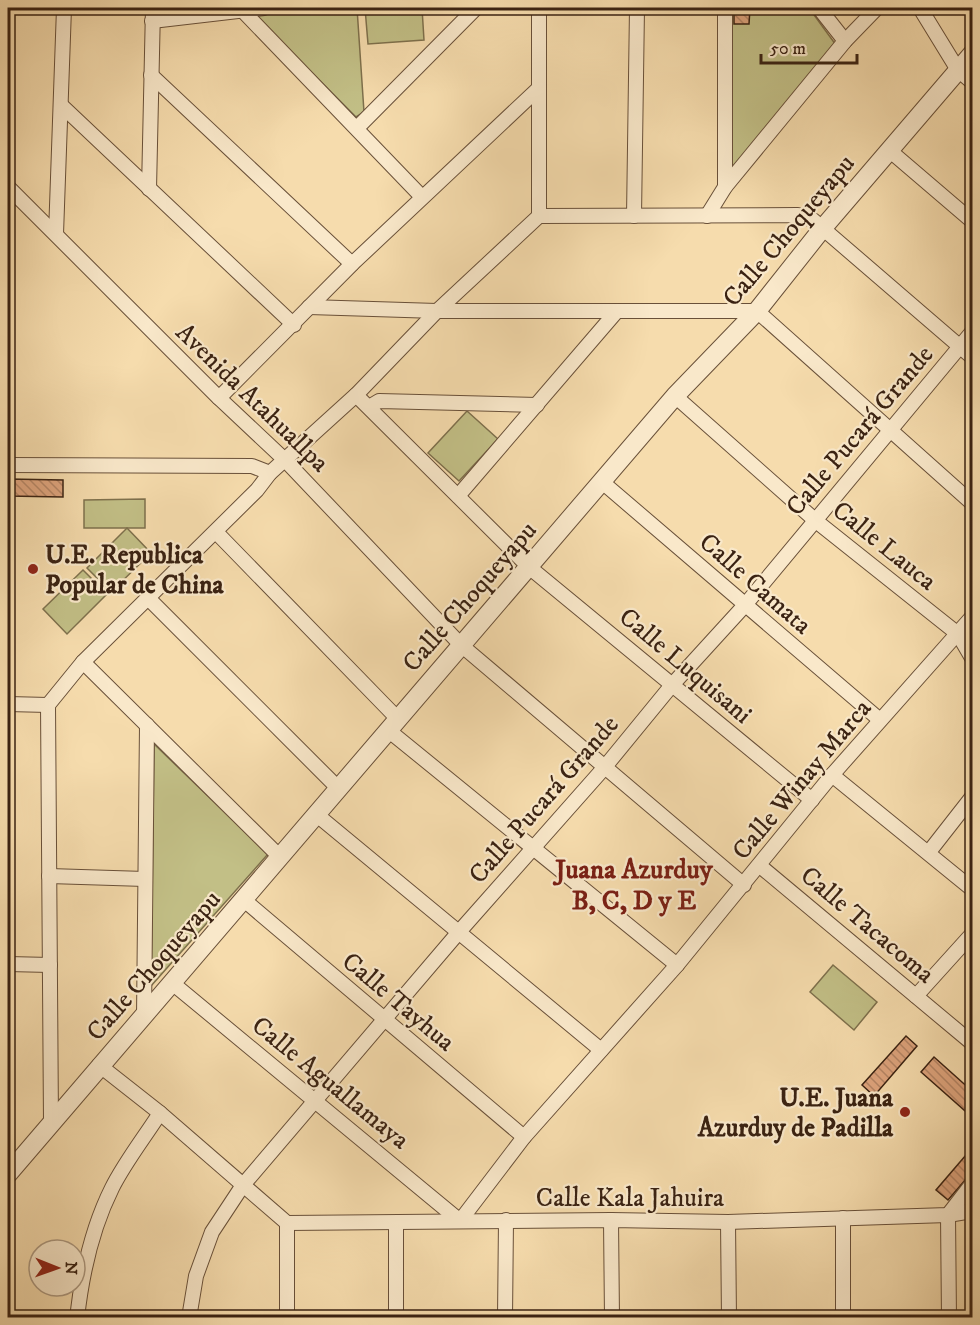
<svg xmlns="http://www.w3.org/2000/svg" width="980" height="1325" font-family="'IM FELL DW Pica',serif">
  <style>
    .green { fill: #c2bf86; stroke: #7e704c; stroke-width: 1.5 }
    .building { fill: url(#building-back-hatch); stroke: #3a2212; stroke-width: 1.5 }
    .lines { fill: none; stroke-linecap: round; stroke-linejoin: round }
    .minor-casing { stroke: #695039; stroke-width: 16 }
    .tertiary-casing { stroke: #695039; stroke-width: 20 }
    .minor { stroke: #f9e8ca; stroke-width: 14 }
    .tertiary { stroke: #f9e8ca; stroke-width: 18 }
    .poi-dot { fill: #8f2418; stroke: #f9e8ca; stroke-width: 2 }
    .labels { text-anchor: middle; stroke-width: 4.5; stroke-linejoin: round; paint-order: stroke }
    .street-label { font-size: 26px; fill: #3a2212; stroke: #f9e8ca }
    .poi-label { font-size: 26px; font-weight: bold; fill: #3a2212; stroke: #f9e8ca; text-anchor: start }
    .neighbourhood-label { font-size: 27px; font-weight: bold; fill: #7a1f14; stroke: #f9e8ca }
  </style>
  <defs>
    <pattern id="building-back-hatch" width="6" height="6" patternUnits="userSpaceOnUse" patternTransform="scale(1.5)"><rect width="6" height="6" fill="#dea47d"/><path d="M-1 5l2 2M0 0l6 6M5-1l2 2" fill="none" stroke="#b58565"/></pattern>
  </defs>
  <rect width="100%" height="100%" fill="#f6dcad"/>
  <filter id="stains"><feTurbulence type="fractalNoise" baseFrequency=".00333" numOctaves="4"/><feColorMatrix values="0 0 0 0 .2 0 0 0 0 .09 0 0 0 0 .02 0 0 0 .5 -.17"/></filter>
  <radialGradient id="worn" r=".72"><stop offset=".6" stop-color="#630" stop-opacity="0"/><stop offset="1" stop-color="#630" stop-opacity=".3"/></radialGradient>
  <g class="green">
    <path d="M357 8 364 112 356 117 257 18 259 13Z"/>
    <path d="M365 8H422L424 40 368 44Z"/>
    <path d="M729 8H809L836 45 731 169Z"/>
    <path d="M467 411 498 439 459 481 428 453Z"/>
    <path d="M145 499V528H84V500Z"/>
    <path d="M127 528 151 553 111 592 87 568Z"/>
    <path d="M83 570 107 594 67 634 43 609Z"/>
    <path d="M154 744 268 854 151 986Z"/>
    <path d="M833 965 877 1002 854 1030 810 992Z"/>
  </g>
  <g class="building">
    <path d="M734 8H750L749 24H734Z"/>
    <path d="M8 479 63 480V497L8 496Z"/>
    <path d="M906 1036 917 1046 874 1096 862 1085Z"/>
    <path d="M934 1057 972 1091V1117L921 1072Z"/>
    <path d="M972 1148V1172L948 1200 936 1190Z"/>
  </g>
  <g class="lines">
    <g class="minor-casing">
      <g id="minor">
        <path d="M539 8V216"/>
        <path d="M725 8V187"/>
        <path d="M819 8 845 41"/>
        <path d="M920 8 958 70 972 82"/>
        <path d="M241 9 422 197"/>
        <path d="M152 21 264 8"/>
        <path d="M151 75 352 264"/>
        <path d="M62 106 294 325"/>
        <path d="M357 128 476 8"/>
        <path d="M889 150 972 221"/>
        <path d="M8 187 219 398 285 460 461 645 744 885"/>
        <path d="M149 189 153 8"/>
        <path d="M634 216 637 8"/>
        <path d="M707 216 725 187 845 41 877 8"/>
        <path d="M56 234 64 8"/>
        <path d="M309 307 437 311H757L972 503"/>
        <path d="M356 395 529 567 812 800"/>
        <path d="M675 396 816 521 958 634 972 658"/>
        <path d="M219 398 352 264 539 88"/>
        <path d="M369 407 379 401 537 405"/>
        <path d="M8 465 252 466 270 473"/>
        <path d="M601 481 880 720"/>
        <path d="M458 496 617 311"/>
        <path d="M216 532 397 718"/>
        <path d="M149 599 339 789"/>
        <path d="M83 662 280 857"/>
        <path d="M8 704 48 705"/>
        <path d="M388 730 677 965"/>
        <path d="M832 775 972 889"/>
        <path d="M317 815 601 1050"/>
        <path d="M929 852 972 797"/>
        <path d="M760 866 972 1043"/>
        <path d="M49 876 145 879"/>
        <path d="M244 900 524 1137"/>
        <path d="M8 964 50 965"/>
        <path d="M171 982 460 1221 524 1137 677 965 832 775 972 617"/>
        <path d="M916 996 972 934"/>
        <path d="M144 1017 147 725"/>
        <path d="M99 1065 160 1113 287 1223"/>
        <path d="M51 1122 48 705 83 662 257 490 270 473 356 395 437 311 539 216 798 215 813 220 972 357"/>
        <path d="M843 1218V1318"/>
        <path d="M611 1220 612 1318"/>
        <path d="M728 1222 729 1318"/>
        <path d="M287 1223 611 1220 728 1222 948 1215 972 1211"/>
        <path d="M287 1223V1318"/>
        <path d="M77 1318C82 1273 92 1228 112 1188 125 1162 144 1138 160 1113"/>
        <path d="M189 1318 196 1276 212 1232 243 1185 458 933 604 768 672 685 745 605 972 332"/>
        <path d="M396 1318V1223"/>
        <path d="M505 1318 506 1220"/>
        <path d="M949 1318 948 1215 972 1184"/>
      </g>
    </g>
    <g class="tertiary-casing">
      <path id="tertiary" d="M8 1174 675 396 757 311 822 229 972 54"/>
    </g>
    <use href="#minor" class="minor"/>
    <use href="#tertiary" class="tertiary"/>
  </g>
  <g class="poi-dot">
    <circle cx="33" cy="569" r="6"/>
    <circle cx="905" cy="1112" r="6"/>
  </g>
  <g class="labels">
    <g class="street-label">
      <text transform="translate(788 230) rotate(-50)" y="9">Calle Choqueyapu</text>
      <text transform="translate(253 397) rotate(44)" y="9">Avenida Atahuallpa</text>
      <text transform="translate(859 430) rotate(-50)" y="9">Calle Pucará Grande</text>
      <text transform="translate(885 545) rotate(39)" y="9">Calle Lauca</text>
      <text transform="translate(756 583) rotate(41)" y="9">Calle Camata</text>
      <text transform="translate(469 596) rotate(-49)" y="9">Calle Choqueyapu</text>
      <text transform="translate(686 665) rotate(40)" y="9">Calle Luquisani</text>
      <text transform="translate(801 779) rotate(-50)" y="9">Calle Winay Marca</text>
      <text transform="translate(543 799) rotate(-49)" y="9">Calle Pucará Grande</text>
      <text transform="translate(868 924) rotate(40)" y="9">Calle Tacacoma</text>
      <text transform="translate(153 965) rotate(-49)" y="9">Calle Choqueyapu</text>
      <text transform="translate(399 1001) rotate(40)" y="9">Calle Tayhua</text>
      <text transform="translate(331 1082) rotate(39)" y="9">Calle Aguallamaya</text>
      <text x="630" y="1206">Calle Kala Jahuira</text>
    </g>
    <g class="poi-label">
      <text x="45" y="563">U.E. Republica<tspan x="45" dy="30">Popular de China</tspan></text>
      <text x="893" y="1106" text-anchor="end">U.E. Juana<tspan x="893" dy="30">Azurduy de Padilla</tspan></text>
    </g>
    <g class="neighbourhood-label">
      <text x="634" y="878">Juana Azurduy<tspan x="634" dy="31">B, C, D y E</tspan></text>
    </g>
  </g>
  <rect width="980" height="1325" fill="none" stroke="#f6dcad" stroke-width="30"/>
  <rect x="9" y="9" width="962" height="1307" fill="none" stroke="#3a2212" stroke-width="3"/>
  <rect x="15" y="15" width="950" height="1295" fill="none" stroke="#3a2212" stroke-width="1.5"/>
  <g transform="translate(57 1268) rotate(91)"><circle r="28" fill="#f9e8ca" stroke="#ad9980" stroke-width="1.5"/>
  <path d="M0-4.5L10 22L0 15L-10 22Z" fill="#8f2418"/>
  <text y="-9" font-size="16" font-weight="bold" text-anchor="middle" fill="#3a2212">N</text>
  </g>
  <path d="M761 54v9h96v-9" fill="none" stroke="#3a2212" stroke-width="3"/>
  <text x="770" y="54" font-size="18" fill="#3a2212" stroke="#f9e8ca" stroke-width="4.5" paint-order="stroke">50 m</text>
  <rect width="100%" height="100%" filter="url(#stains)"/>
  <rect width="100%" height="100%" fill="url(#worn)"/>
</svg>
